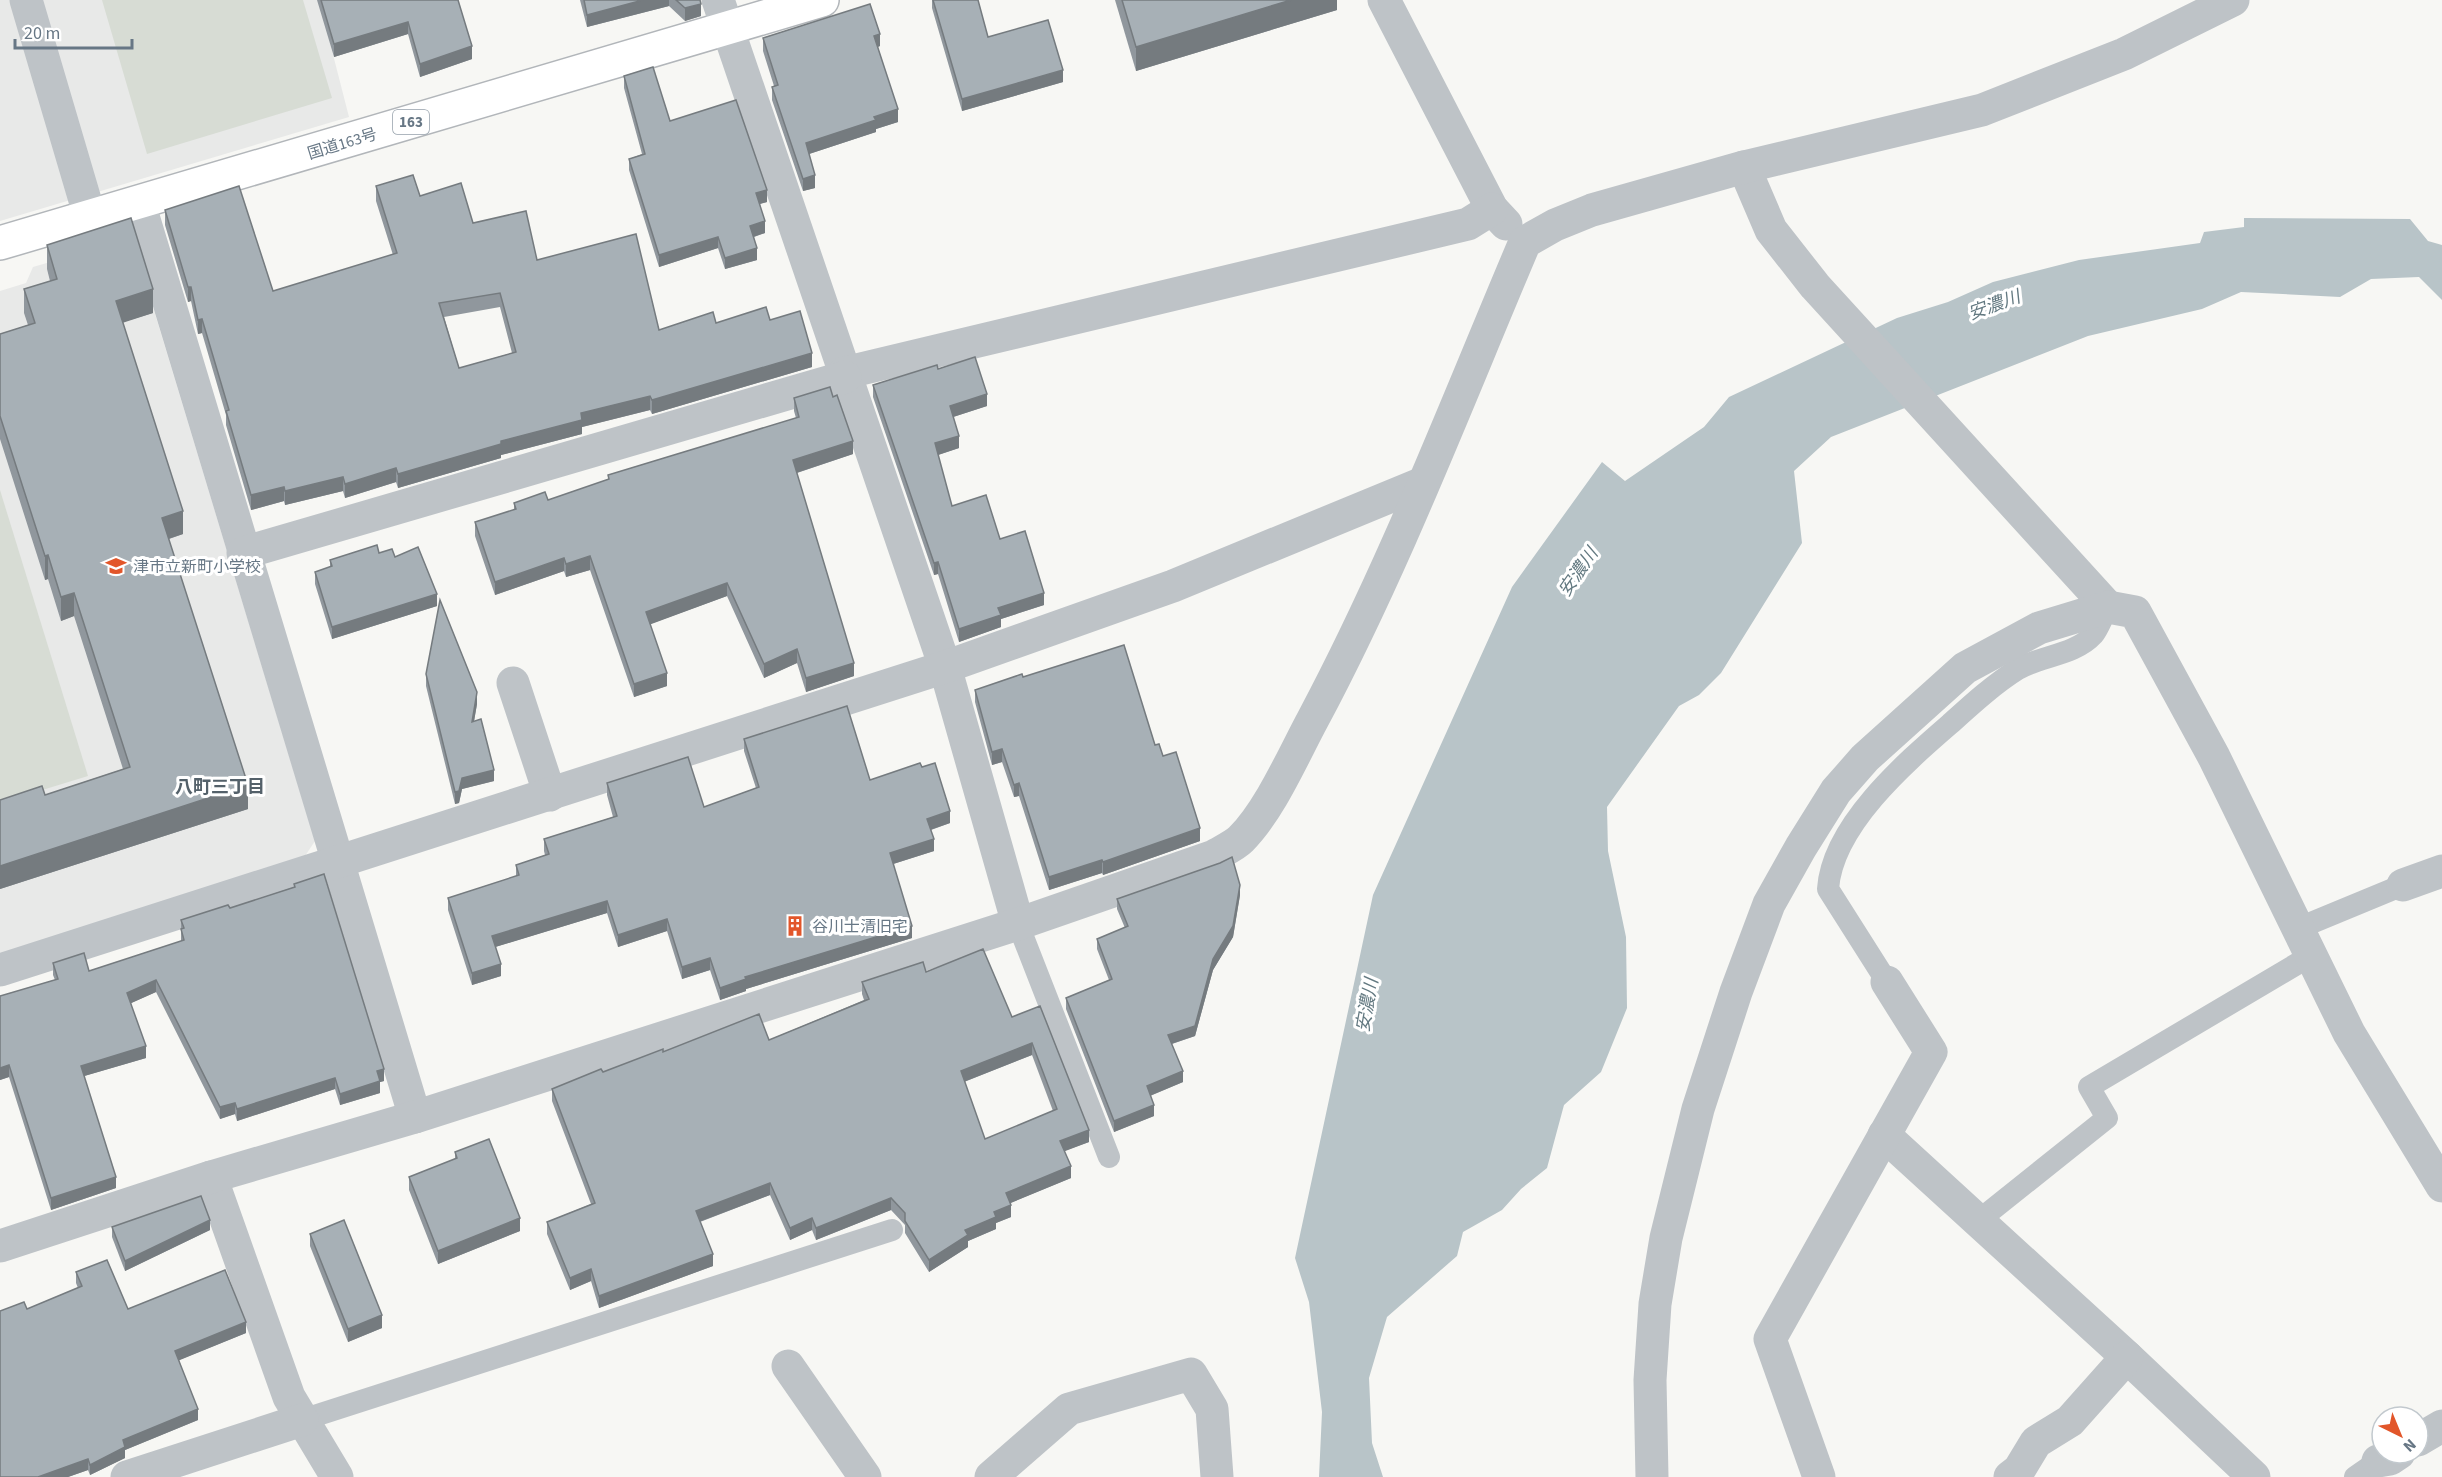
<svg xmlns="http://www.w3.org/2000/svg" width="2442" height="1477" font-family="'Source Sans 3','Noto Sans JP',sans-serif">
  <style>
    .built { fill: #e8e9e8 }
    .green { fill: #d7dcd4 }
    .water { fill: #b8c4c8 }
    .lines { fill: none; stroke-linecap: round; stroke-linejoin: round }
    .highway-casing { stroke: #b2b6ba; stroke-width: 36 }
    .lane { stroke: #bec3c7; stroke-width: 22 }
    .street { stroke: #bec3c7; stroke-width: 33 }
    .highway { stroke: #fff; stroke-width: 33 }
    .wall { fill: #90979d; fill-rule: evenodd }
    .shaded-wall { fill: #757b7f }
    .building { fill: #a7b0b6; stroke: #757b7f; stroke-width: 1.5; fill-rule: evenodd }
    .labels { text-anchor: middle; stroke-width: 6; stroke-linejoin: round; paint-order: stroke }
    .shield { fill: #fff; stroke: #95a0aa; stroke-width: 1.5 }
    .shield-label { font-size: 15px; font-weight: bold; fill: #677785 }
    .street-label { font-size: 16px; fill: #677785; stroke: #fff }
    .poi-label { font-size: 16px; fill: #677785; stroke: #fff; text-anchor: start }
    .water-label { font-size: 18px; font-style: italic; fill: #637981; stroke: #fff }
    .neighbourhood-label { font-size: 18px; font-weight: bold; fill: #54616a; stroke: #fff }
  </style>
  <rect width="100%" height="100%" fill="#f7f7f4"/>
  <g class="built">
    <path d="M0 0H319L349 117 0 221Z"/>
    <path d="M132 238 315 841 305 856 0 954V291L26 283 33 267Z"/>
  </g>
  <g class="green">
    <path d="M102 0H303L332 98 147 154Z"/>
    <path d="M0 490 88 776 0 803Z"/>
  </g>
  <path class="water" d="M2244 218 2410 219 2428 241 2442 245V300L2419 277 2371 279 2340 297 2241 292 2202 309 2088 336 1831 437 1794 471 1802 543 1721 673 1699 695 1679 706 1607 807 1608 851 1626 937 1627 1008 1601 1072 1564 1105 1547 1168 1521 1189 1502 1210 1463 1232 1457 1256 1387 1317 1369 1378 1372 1443 1383 1477H1319L1322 1412 1309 1302 1295 1258 1373 895 1512 587 1602 462 1625 481 1704 427 1729 397 1897 318 1948 302 1993 282 2079 260 2200 243 2204 232 2244 227Z"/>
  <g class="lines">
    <g class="highway-casing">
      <path id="highway" d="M0 243 822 0"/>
    </g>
    <g class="lane">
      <path d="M1018 924 1109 1157"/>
      <path d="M2299 928 2403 885"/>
      <path d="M1887 982 1828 889C1832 826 1905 763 1950 724 1971 705 1994 684 2018 669 2040 656 2075 655 2093 635 2099 628 2103 615 2108 607"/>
      <path d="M1978 1221 2107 1118 2089 1087 2312 955"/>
      <path d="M302 1420 892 1230"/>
      <path d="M2355 1477 2378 1461"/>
    </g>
    <g class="street">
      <path d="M26 0 90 217"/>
      <path d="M718 0 945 667 1018 924"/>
      <path d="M1384 0 1492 209 1506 224"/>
      <path d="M1744 167 1771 230 1815 286 2108 607"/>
      <path d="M139 203 415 1117"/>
      <path d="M844 373 1468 224 1492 209"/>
      <path d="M243 553 845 377"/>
      <path d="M513 683 550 795"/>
      <path d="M2403 885 2442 871"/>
      <path d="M0 970 945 667 1173 586 1423 483"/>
      <path d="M1884 1135 2127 1357 2254 1477"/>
      <path d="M211 1177 289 1397 337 1477"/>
      <path d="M0 1246 211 1177 415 1117 1018 924 1214 856C1222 851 1234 846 1241 839 1270 810 1293 756 1313 719 1395 565 1457 402 1525 242L1555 225 1592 210 1744 167 1982 110 2124 54 2233 0"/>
      <path d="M788 1366 865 1477"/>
      <path d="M2418 1440 2442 1426"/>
      <path d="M2378 1461 2390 1459 2399 1453"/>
      <path d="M127 1477 302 1420"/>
      <path d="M991 1477 1069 1409 1191 1374 1212 1409 1217 1477"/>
      <path d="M1652 1477 1650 1380 1655 1304 1666 1238 1698 1109 1736 992 1769 904 1801 847 1836 791 1865 758 1965 668 2039 628 2108 607 2135 612 2214 757 2349 1033 2442 1186"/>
      <path d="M1819 1477 1770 1339 1931 1052 1887 982"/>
      <path d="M2010 1477 2019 1470 2036 1442 2070 1421 2127 1357"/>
    </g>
    <use href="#highway" class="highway"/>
  </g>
  <g class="wall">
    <path d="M317 0H458L472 59 420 77 408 34 334 57Z"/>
    <path d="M580 0H700L701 16 685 21 669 6 587 27Z"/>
    <path d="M932 0H978L988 37 1063 82 962 111 932 8Z"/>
    <path d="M1115 0H1337V10L1136 71Z"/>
    <path d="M763 38 880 46 878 47 898 122 876 129V132L809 154 815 188 803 191 772 100V87L774 86 763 51Z"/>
    <path d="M624 76 670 121 767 202 760 204 765 233 754 237 757 260 725 269 718 248 659 267 629 170V159L642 154 624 88Z"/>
    <path d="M376 186 420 196 473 223 659 330 716 323 770 320 812 367 652 414 650 410 582 427V434L501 455V458L398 488 396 482 345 498 343 491 285 505 284 501 251 510 226 425V415L202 333 198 334 191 301 188 302 165 225V210L273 291 393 255 376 201ZM500 307 512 353 459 368 444 317Z"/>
    <path d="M47 245 153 313 123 322 183 534 169 539 248 809 0 889V800L45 795 123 769 74 616 61 621 48 579 45 580 0 439V334L28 325 24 313V289L50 281 47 269Z"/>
    <path d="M938 369 987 406 953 417 959 448 938 455 952 506 1000 539 1044 605 1001 619V627L959 642 938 574 934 575 873 397V385Z"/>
    <path d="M794 398 853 454 797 473 854 676 806 692 797 663 764 678 727 596 650 624 667 686 634 697 590 570 566 577 564 571 495 595 475 536V522L514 510V503L548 500 608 480V475L796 418 794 411Z"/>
    <path d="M379 553 437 606 332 639 315 584V572L330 567V560Z"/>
    <path d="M426 674 477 704 474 721 494 781 462 789 459 803 455 804 426 686Z"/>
    <path d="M1023 677 1155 745 1163 756 1200 841 1103 875 1102 873 1049 890 1019 796 1014 797 1002 762 992 765 975 702V690Z"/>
    <path d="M744 739 870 780 950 823 931 830 934 851 893 864 912 938 746 989V991L720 1000 710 970 682 979 667 931 618 947 607 913 495 947 501 976 472 985 448 910V898L516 876V865L545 855 544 851V839L613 817 607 795V783L704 807 756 788 744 751Z"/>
    <path d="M1220 863 1240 895 1233 937 1213 970 1195 1036 1172 1044 1183 1082 1150 1096 1154 1116 1114 1132 1066 1009V998L1109 980 1097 949V939L1125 928 1117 909V899Z"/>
    <path d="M294 884 384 1081 380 1082V1093L340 1105 335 1089 237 1121 235 1114 220 1119 156 992 131 1003 146 1058 84 1076 116 1188 51 1210 9 1077 0 1080V996L55 980 53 975V963L89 971 181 941V920L230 908 294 887Z"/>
    <path d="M926 972 1012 1017 1040 1006 1089 1142 1064 1151 1071 1178 1010 1203 1011 1217 996 1223V1229L968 1241V1247L929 1272 905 1233V1225L891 1210 816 1240 812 1230 790 1240 770 1195 700 1222 713 1266 599 1308 591 1281 570 1290 547 1234V1222L591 1204 552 1101V1089L663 1052 769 1040 864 1000 862 994V982ZM1032 1055 1053 1111 985 1139 964 1082Z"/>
    <path d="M455 1152 520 1231 438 1264 409 1190V1177L455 1159Z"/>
    <path d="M112 1227 210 1230 125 1271 112 1237Z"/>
    <path d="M310 1234 382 1328 348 1342 310 1246Z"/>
    <path d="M76 1272 128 1309 246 1333 179 1360 198 1420 125 1450V1458L90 1475 88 1470 68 1477H0L27 1309 78 1288 76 1283Z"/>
  </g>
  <g class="shaded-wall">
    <path d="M643 0H669V6L587 27V15Z"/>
    <path d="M1291 0H1337V10L1136 71V47Z"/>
    <path d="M701 4V16L685 21V8Z"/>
    <path d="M408 22V34L334 57V44Z"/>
    <path d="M880 34V46L874 48V36Z"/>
    <path d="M472 46V59L420 77V64Z"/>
    <path d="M1063 70V82L962 111V99Z"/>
    <path d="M898 109V122L876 129V132L806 155V143L874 117Z"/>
    <path d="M815 175V188L803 191V179Z"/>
    <path d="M767 190V202L756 205V193Z"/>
    <path d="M765 221V233L750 238V226Z"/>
    <path d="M718 237V248L659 267V255Z"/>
    <path d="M757 248V260L725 269V258Z"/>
    <path d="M188 287H191V301L188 302Z"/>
    <path d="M153 289V313L116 325V301Z"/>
    <path d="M202 319V333L198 334V320Z"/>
    <path d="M812 353V367L652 414V400Z"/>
    <path d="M987 394V406L950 418V406Z"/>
    <path d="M650 396V410L582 427V434L501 455V458L398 488V474L501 441 581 413Z"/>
    <path d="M959 436V448L935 456V443Z"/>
    <path d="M853 441V454L793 474V460Z"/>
    <path d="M396 468V482L345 498V484Z"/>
    <path d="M343 477V491L285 505V491Z"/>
    <path d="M284 487V501L251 510V495Z"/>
    <path d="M183 511V534L162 541V518Z"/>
    <path d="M48 555V579L45 580V556Z"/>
    <path d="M590 556V570L566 577V564Z"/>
    <path d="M564 558V571L495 595V582Z"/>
    <path d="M938 562V574L934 575V563Z"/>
    <path d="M727 583V596L646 626V612Z"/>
    <path d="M74 593V616L61 621V597Z"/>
    <path d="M1044 593V605L1001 619V627L959 642V629L998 608Z"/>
    <path d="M437 594V606L332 639V627Z"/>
    <path d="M797 649V663L764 678V664Z"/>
    <path d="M854 663V676L806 692V678Z"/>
    <path d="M667 673V686L634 697V684Z"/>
    <path d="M477 692V704L472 733V722Z"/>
    <path d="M1002 749V762L992 765V752Z"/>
    <path d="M494 770V781L462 789 459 803 455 804V792L462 778Z"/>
    <path d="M1019 783V796L1014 797V785Z"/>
    <path d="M248 785V809L0 889V866Z"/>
    <path d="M950 811V823L927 831V819Z"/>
    <path d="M1200 828V841L1103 875V862Z"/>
    <path d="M934 839V851L890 865V853Z"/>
    <path d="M1102 860V873L1049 890V877Z"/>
    <path d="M1240 885V895L1233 937 1213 970 1195 1036 1168 1045V1035Z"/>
    <path d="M607 901V913L492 948V936Z"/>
    <path d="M667 919V931L618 947V935Z"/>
    <path d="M912 926V938L746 989V991L720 1000V988L745 977Z"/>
    <path d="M710 958V970L682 979V967Z"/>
    <path d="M501 964V976L472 985V973Z"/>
    <path d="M156 980V992L127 1005V993Z"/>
    <path d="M1032 1043V1055L961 1083V1071Z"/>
    <path d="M146 1046V1058L81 1077V1066Z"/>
    <path d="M9 1065V1077L0 1080V1068Z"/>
    <path d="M384 1069V1081L380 1082V1093L340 1105V1094L377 1071Z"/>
    <path d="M1183 1071V1082L1147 1097V1086Z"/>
    <path d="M335 1078V1089L237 1121V1109Z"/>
    <path d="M235 1103V1114L220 1119V1107Z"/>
    <path d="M1154 1105V1116L1114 1132V1121Z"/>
    <path d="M1089 1130V1142L1060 1153V1141Z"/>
    <path d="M1071 1166V1178L1006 1205V1193Z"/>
    <path d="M116 1177V1188L51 1210V1198Z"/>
    <path d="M770 1183V1195L696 1223V1211Z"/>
    <path d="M891 1198V1210L816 1240V1228Z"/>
    <path d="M1011 1205V1217L996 1223V1229L968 1241V1247L929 1272V1260L965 1230 994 1212Z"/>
    <path d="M520 1218V1231L438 1264V1251Z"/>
    <path d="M812 1218V1230L790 1240V1228Z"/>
    <path d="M210 1220V1230L125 1271V1261Z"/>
    <path d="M713 1254V1266L599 1308V1296Z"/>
    <path d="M591 1269V1281L570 1290V1278Z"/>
    <path d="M382 1315V1328L348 1342V1329Z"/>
    <path d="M246 1322V1333L175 1362V1351Z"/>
    <path d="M198 1409V1420L125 1450V1458L90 1475V1465L123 1440Z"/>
    <path d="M88 1459V1470L68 1477H38Z"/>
  </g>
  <g class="building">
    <path d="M321 0H458L472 46 420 64 408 22 334 44Z"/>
    <path d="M584 0H643L587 15Z"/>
    <path d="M676 0H700L701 4 685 8Z"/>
    <path d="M933 0H978L988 37 1048 20 1063 70 962 99Z"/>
    <path d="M1122 0H1291L1136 47Z"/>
    <path d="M870 4 880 34 874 36 898 109 874 117 876 120 806 143 815 175 803 179 772 87 778 85 763 38Z"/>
    <path d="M653 67 670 121 736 100 767 190 756 193 765 221 750 226 757 248 725 258 718 237 659 255 629 159 645 154 624 76Z"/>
    <path d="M413 175 420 196 461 183 473 223 526 211 537 260 636 234 659 330 713 312 716 323 766 307 770 320 800 311 812 353 652 400 650 396 581 413 582 420 501 441V444L398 474 396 468 345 484 343 477 285 491 284 487 251 495 226 411 229 410 202 319 198 320 191 287H188L165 210 239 186 273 291 397 253 376 186ZM500 293 516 352 459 368 439 303Z"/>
    <path d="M131 218 153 289 116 301 183 511 162 518 248 785 0 866V800L42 786 45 795 130 767 74 593 61 597 48 555 45 556 0 416V334L35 323 24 289 57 279 47 245Z"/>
    <path d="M975 357 987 394 950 406 959 436 935 443 952 506 986 495 1000 539 1025 531 1044 593 998 608 1001 615 959 629 938 562 934 563 873 385 937 365 938 369Z"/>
    <path d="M830 387 833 397 837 395 853 441 793 460 854 663 806 678 797 649 764 664 727 583 646 612 667 673 634 684 590 556 566 564 564 558 495 582 475 522 516 509 514 503 545 492 548 500 609 479 608 475 799 417 794 398Z"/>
    <path d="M377 545 379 553 392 549 395 557 418 547 437 594 332 627 315 572 332 566 330 560Z"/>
    <path d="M440 600 477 692 472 722 481 719 494 770 462 778 459 791 455 792 426 674Z"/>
    <path d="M1124 645 1155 745 1159 744 1163 756 1176 752 1200 828 1103 862 1102 860 1049 877 1019 783 1014 785 1002 749 992 752 975 690 1022 674 1023 677Z"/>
    <path d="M847 706 870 780 920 763 922 767 935 763 950 811 927 819 934 839 890 853 912 926 745 977 746 979 720 988 710 958 682 967 667 919 618 935 607 901 492 936 501 964 472 973 448 898 519 875 516 865 549 854 544 839 617 816 607 783 688 757 704 807 759 787 744 739Z"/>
    <path d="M1232 857 1240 885 1233 926 1213 959 1195 1026 1168 1035 1183 1071 1147 1086 1154 1105 1114 1121 1066 998 1112 979 1097 939 1128 926 1117 899 1220 863Z"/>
    <path d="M324 874 384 1069 377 1071 380 1081 340 1094 335 1078 237 1109 235 1103 220 1107 156 980 127 993 146 1046 81 1066 116 1177 51 1198 9 1065 0 1068V996L58 979 53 963 84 953 89 971 184 940 181 929 184 928 181 920 228 905 230 908 295 887 294 884Z"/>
    <path d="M983 949 1012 1017 1040 1006 1089 1130 1060 1141 1071 1166 1006 1193 1011 1205 994 1212 996 1217 965 1230 968 1235 929 1260 905 1221V1213L891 1198 816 1228 812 1218 790 1228 770 1183 696 1211 713 1254 599 1296 591 1269 570 1278 547 1222 595 1203 552 1089 601 1069 603 1072 663 1049V1052L759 1014 769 1040 869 999 862 982 923 962 926 972ZM1032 1043 1057 1109 985 1139 961 1071Z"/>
    <path d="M489 1139 520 1218 438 1251 409 1177 457 1158 455 1152Z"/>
    <path d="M201 1196 210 1220 125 1261 112 1227Z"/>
    <path d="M344 1220 382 1315 348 1329 310 1234Z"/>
    <path d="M107 1260 128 1309 225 1270 246 1322 175 1351 198 1409 123 1440 125 1447 90 1465 88 1459 38 1477H0V1311L24 1302 27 1309 82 1286 76 1272Z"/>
  </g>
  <defs>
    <g id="school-bare" transform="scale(1.62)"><path d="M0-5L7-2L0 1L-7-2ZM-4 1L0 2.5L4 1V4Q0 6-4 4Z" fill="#e2562a" stroke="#fff" stroke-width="2.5" paint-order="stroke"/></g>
    <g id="building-bare" transform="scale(1.62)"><path d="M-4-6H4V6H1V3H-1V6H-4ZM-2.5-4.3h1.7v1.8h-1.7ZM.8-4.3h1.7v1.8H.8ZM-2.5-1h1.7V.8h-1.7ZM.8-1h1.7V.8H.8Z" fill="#e2562a" stroke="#fff" stroke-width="2.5" paint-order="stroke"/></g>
  </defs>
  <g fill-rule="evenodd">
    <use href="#school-bare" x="116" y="566"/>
    <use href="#building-bare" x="795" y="926"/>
  </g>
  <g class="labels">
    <rect class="shield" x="393" y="110" width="36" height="24" rx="4.5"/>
    <g class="shield-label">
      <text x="411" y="127">163</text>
    </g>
    <g class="street-label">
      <text transform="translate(342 143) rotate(-17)" y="6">国道163号</text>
    </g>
    <g class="poi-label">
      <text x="133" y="572">津市立新町小学校</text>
      <text x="812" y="932">谷川士清旧宅</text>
    </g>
    <g class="water-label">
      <text transform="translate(1994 305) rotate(-20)" y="6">安濃川</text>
      <text transform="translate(1578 572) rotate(-55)" y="6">安濃川</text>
      <text transform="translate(1367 1005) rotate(-80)" y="6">安濃川</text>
    </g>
    <g class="neighbourhood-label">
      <text x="220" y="793">八町三丁目</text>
    </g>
  </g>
  <g transform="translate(2400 1435) rotate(137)"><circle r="28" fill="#ffffff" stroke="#c2c9ce" stroke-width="1.5"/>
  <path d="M0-4.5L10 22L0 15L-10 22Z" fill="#e2562a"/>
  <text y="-9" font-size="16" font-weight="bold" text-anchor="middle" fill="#677785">N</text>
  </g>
  <path d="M15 39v9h117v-9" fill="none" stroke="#677785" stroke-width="3"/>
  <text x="24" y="39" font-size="18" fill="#677785" stroke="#ffffff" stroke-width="4.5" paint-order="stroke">20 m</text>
</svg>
